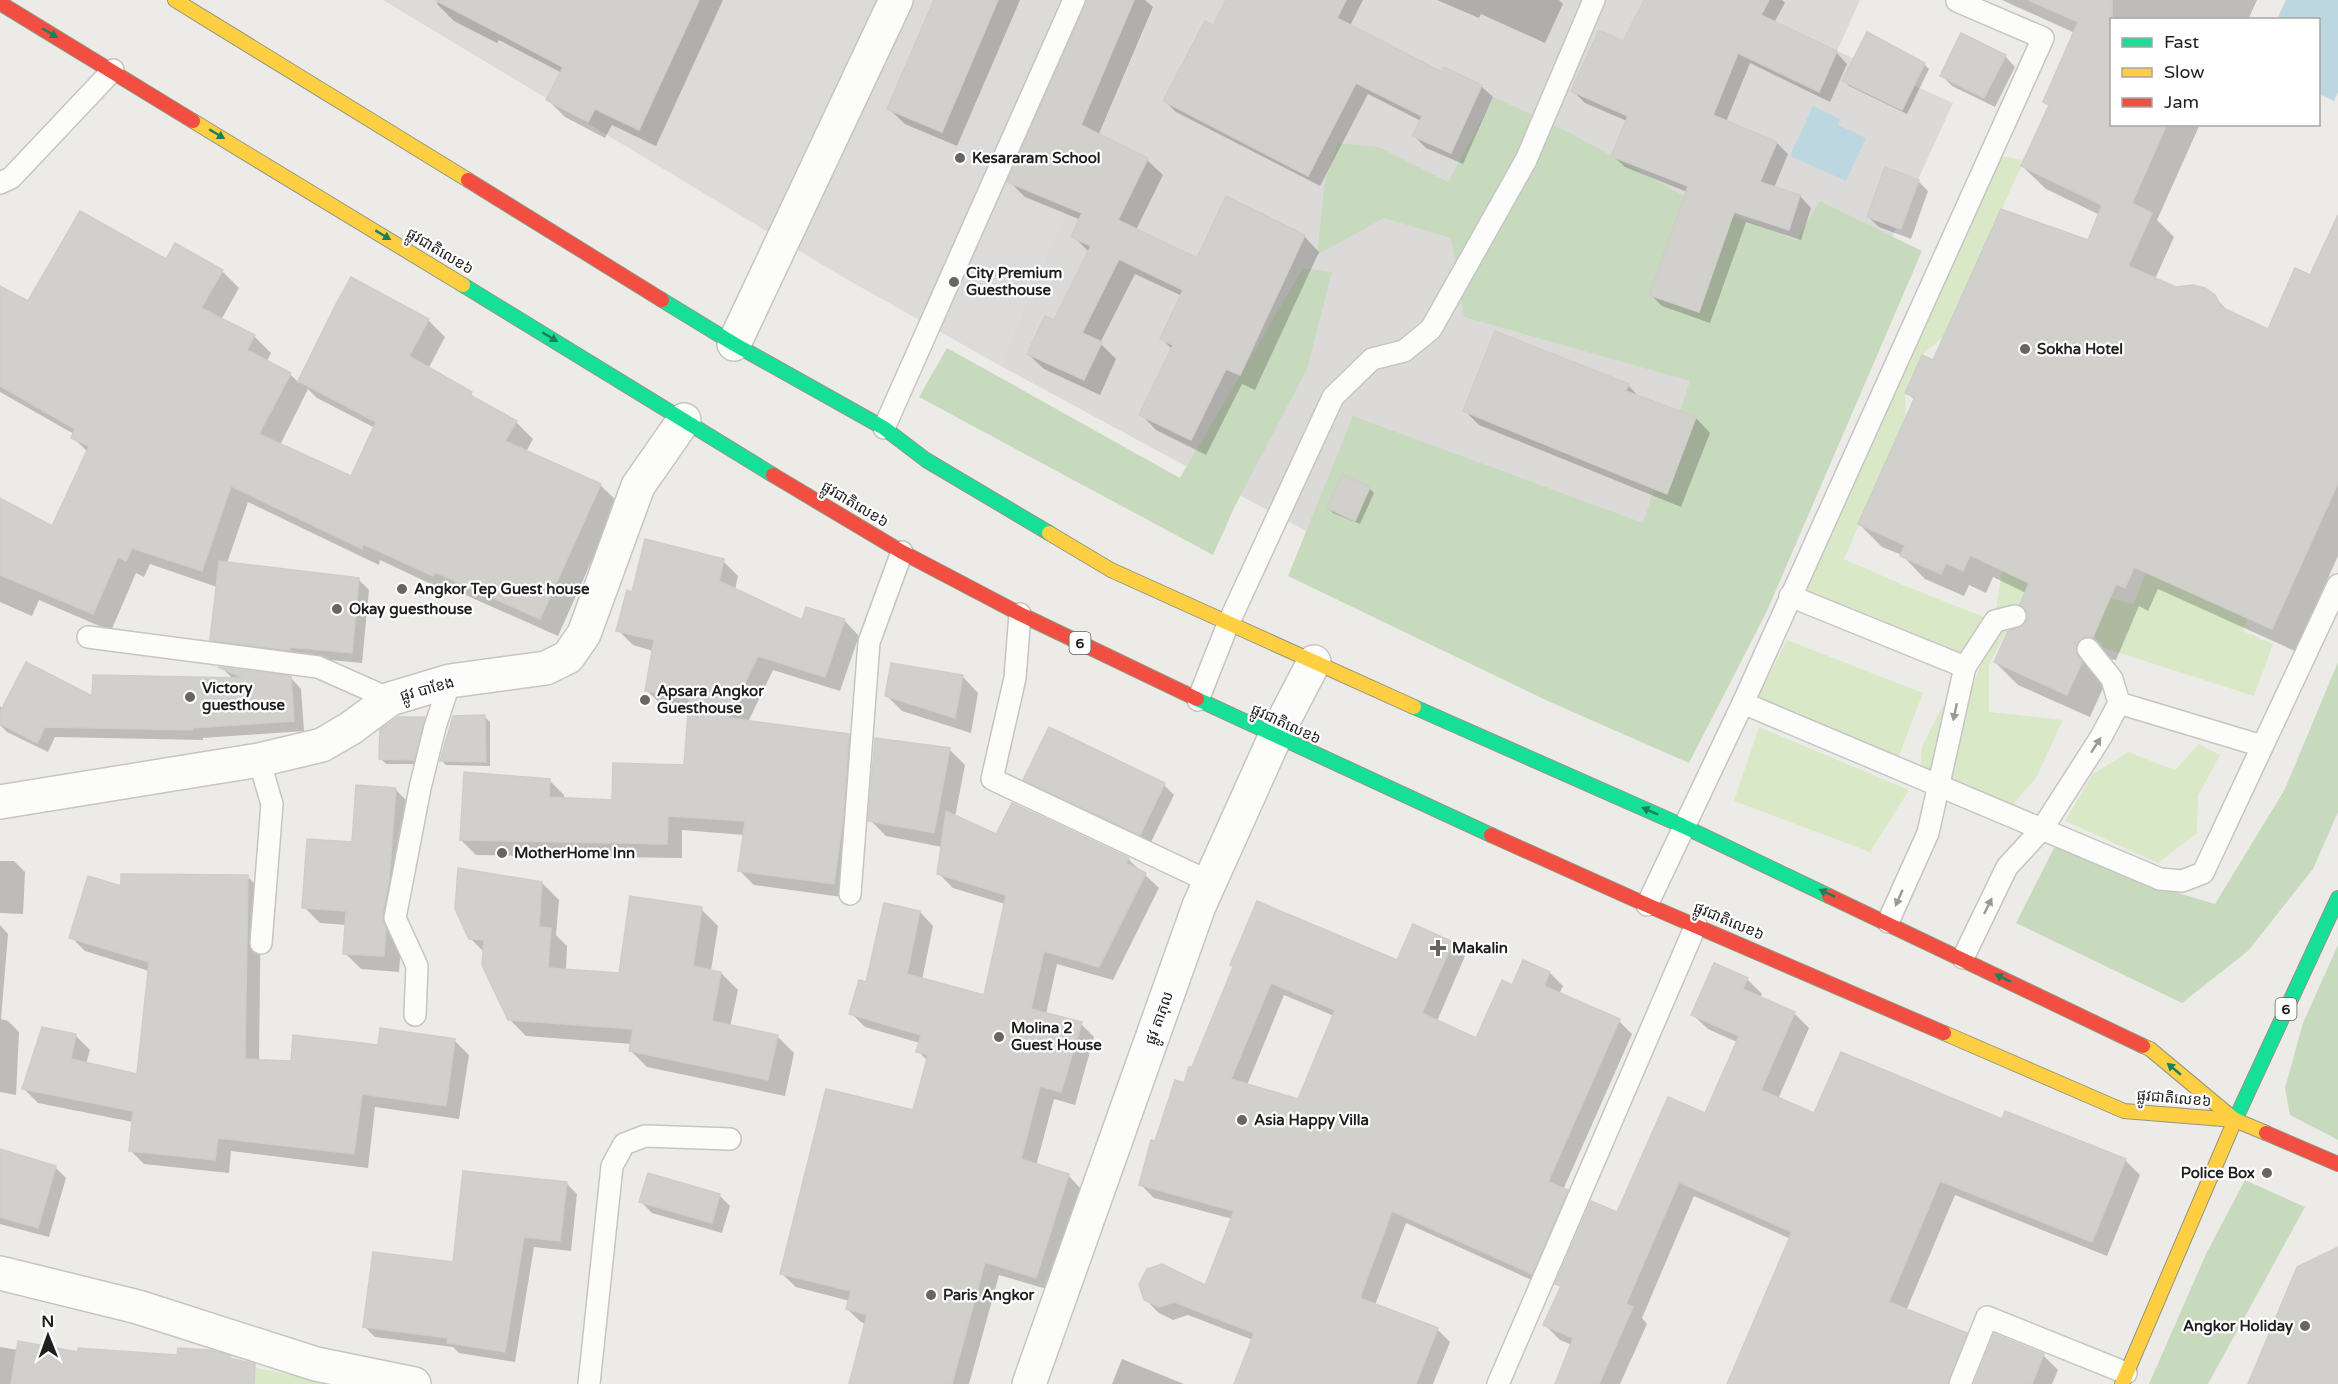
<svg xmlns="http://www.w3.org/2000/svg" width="2338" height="1384" font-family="'Varela Round','Noto Sans Khmer',sans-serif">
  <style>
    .residential { fill: #dcdbd9 }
    .religious { fill: #dbdad9 }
    .grass { fill: #d9e9c7 }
    .forest { fill: #c8dabd }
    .water { fill: #bcd7df }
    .shadow { fill: #0003; fill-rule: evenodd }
    .building { fill: #d2d0cd; stroke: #d0cdc9; stroke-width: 1.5; fill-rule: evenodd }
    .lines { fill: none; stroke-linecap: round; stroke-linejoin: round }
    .lane-casing { stroke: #c6c5c3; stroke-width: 24 }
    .street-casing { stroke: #c6c5c3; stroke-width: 36 }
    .fast-casing { stroke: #949680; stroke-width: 16 }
    .slow-casing { stroke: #949680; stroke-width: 16 }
    .jam-casing { stroke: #949680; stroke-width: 16 }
    .lane { stroke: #fcfcfb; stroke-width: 21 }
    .street { stroke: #fcfcfb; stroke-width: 33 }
    .fast { stroke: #16e098; stroke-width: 14 }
    .slow { stroke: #ffcf43; stroke-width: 14 }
    .jam { stroke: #f24e42; stroke-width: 14 }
    .oneway { fill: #1a805c }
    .oneway2 { fill: #999998 }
    .poi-dot { fill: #676665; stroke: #fff; stroke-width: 2 }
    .labels { text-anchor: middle; stroke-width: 4.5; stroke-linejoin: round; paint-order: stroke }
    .shield { fill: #fff; stroke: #626262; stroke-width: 1.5 }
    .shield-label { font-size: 14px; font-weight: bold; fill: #1f1f1f }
    .poi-label { font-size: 15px; font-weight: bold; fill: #1f1f1f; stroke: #fff; text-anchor: start }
    .street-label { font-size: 15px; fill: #1f1f1f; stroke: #fff }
  </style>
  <rect width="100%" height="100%" fill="#edebe7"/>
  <path class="residential" d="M383 0H1157L999 365 841 276Z"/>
  <path class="religious" d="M1157 0H1860L1837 51 1953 103 1679 703 1393 578 999 365Z"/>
  <g class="grass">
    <path d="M1990 154 2024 160 1945 335 1922 355 1905 393 1906 417 1844 559 1903 585 1994 621 2001 577 2014 524 2035 603 2015 616 1989 664V712L2063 720 2036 778 2009 809 1920 773 1922 747 1943 705 1966 704 1990 639 1980 625 1955 663 1797 599Z"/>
    <path d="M2146 572 2247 618 2243 631 2273 644 2254 696 2104 648 2088 629 2110 598 2134 604Z"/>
    <path d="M1787 640 1923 693 1899 756 1756 701Z"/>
    <path d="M1759 727 1909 790 1870 852 1734 801Z"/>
    <path d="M2199 744 2220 755 2198 795 2197 833 2158 863 2065 821 2093 774 2128 752 2175 770Z"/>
    <path d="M216 1360 336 1384H217Z"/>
  </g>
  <g class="forest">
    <path d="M1494 97 1574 135 1680 194 1796 240 1820 201 1922 251 1767 611 1689 763 1550 702 1288 576 1353 416 1643 523 1690 381 1464 317 1451 238 1384 218 1317 255 1325 180 1338 143 1379 147 1448 182Z"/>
    <path d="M1303 268 1332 272 1307 369 1235 506 1213 555 919 397 947 348 1180 478Z"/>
    <path d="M2338 662V812L2313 869 2248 951 2182 1003 2016 923 2056 844 2135 880 2215 904 2285 789Z"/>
    <path d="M2338 945V1140L2290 1115 2285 1088 2303 1023Z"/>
    <path d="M2245 1180 2305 1207 2208 1384H2149L2206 1254Z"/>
  </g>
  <g class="water">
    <path d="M2286 0H2338V92L2334 101 2319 94 2318 20 2277 19Z"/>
    <path d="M1813 106 1840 119 1838 125 1866 138 1846 181 1790 156Z"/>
  </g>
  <g class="shadow">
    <path d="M439 0H723L656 146 612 125 605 138 565 117 548 100 562 73 499 40 497 43 454 21 437 4Z"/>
    <path d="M936 0H1020L957 146 905 124 889 109Z"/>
    <path d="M1087 0H1145L1153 7 1098 136 1147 160 1163 175 1136 230 1198 260 1304 236 1319 252 1255 390 1242 384 1206 455 1156 430 1141 414 1173 350 1162 339 1182 296 1135 274 1100 343 1116 359 1100 395 1044 369 1028 354 1054 322 1089 252 1073 236 1081 220 1025 197 1009 181Z"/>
    <path d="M1228 0H1363L1350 26 1442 74 1481 86 1493 97 1463 164 1426 148 1414 136 1421 121 1368 94 1320 186 1176 112 1165 101 1213 27Z"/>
    <path d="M1437 0H1559L1563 4 1545 43 1481 14 1479 18Z"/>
    <path d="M1646 0H1782L1785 3 1774 23 1836 52 1847 64 1830 102 1750 63 1726 122 1777 143 1788 154 1774 188 1800 196 1811 208 1801 240 1746 222 1710 323 1662 306 1651 295 1687 192 1625 167 1613 156 1627 121 1585 103 1573 91 1624 43Z"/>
    <path d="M2002 0H2257L2248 20H2112V124H2200L2157 220 2174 237 2155 279 2176 289 2214 297 2230 313 2269 331 2311 277 2338 218V556L2295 651 2158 589 2148 611 2139 606 2116 660 2109 659 2104 686 2090 717 2018 685 1995 662 2029 621 2026 593 1993 577 1986 593 1969 585 1964 596 1925 579 1902 555 1882 547 1859 524 1915 400 1907 393 1934 362 2088 242 2100 215 2046 189 2022 166 2050 107 2044 101 2075 33Z"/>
    <path d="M2005 56 2015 67 1995 107 1952 86 1942 76Z"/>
    <path d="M1924 64 1929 69 1907 114 1849 86 1844 81Z"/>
    <path d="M1918 181 1928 191 1911 239 1879 227 1868 217Z"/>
    <path d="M166 261 222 271 239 288 221 320 254 336 271 353 267 361 290 374 299 383 352 279 428 320 445 337 428 369 471 394 479 402 516 422 533 439 526 452 600 485 618 502 558 636 452 589 450 593 380 560 379 565 248 502 227 563 359 580 369 590 362 663 222 650 211 639 217 587 150 564 144 577 136 573 111 631 39 600 32 616 0 602V500L53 529 88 452 73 438 74 434 0 392V287L28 303ZM308 389 317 398 375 428 352 478 280 445Z"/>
    <path d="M1628 385 1640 398 1696 418 1710 433 1681 507 1479 425 1465 411Z"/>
    <path d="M1369 488 1374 493 1360 524 1333 513 1328 508Z"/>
    <path d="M723 561 738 576 735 590 802 622 844 620 859 636 840 691 773 670 748 722 849 736 864 751 849 898 754 885 739 870 744 835 682 830V858L476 855 461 840 549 780 564 795V799L614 802 685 766 689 710 662 705 646 690 653 651 633 645 618 630 633 594Z"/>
    <path d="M223 669 291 678 301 689 304 731 203 738V740L55 737 48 752 7 732 0 725V706L3 709 233 679Z"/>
    <path d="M963 677 978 693 971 733 902 711 886 695Z"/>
    <path d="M485 717 490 722V766L446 765 441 760Z"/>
    <path d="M424 719 429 724 418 764H386L381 759Z"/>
    <path d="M949 749 965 765 955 817 997 836 1128 859 1159 888 1113 980 1057 964 1046 1014 1081 1024 1094 1037 1075 1105 1054 1099 1036 1166 1068 1175 1081 1189 1050 1290 999 1275 969 1384H851L866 1324 861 1322 847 1309 850 1301 796 1287 782 1274 914 1112 928 1061 918 1051 920 1043 865 1027 851 1013 868 984 920 912 933 926 922 980 985 997 1005 904 953 888 939 874 942 847 886 836 870 820Z"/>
    <path d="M1025 779 1164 785 1174 795 1150 844 1036 790Z"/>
    <path d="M396 790 412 806 399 972 361 969 345 953 347 925 320 923 304 907Z"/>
    <path d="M0 861H14L25 872 23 914 0 913Z"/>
    <path d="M247 876 261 890 259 1061 293 1062 379 1047 455 1041 469 1055 459 1119 375 1107 368 1168 231 1151 229 1173 144 1164 130 1150 133 1122 38 1103 24 1089 76 1036 90 1050 86 1064 138 1076 149 971 85 951 71 937 123 888Z"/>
    <path d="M542 883 559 900 556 935 567 946 566 971 620 975 701 909 718 926 711 971 721 973 738 990 730 1027 777 1036 794 1053 785 1096 647 1067 630 1050 632 1044 526 1036 509 1019 484 952 470 938Z"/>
    <path d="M0 925 8 934 1 1019 8 1021 19 1032 16 1095 0 1092Z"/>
    <path d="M1452 943 1465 956 1437 1021 1477 1040 1513 987 1523 962 1550 973 1563 986 1559 994 1619 1021 1632 1034 1563 1190 1580 1205 1545 1286 1406 1223 1375 1305 1437 1329 1450 1342 1433 1384H1236L1253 1340 1188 1315 1173 1320 1159 1313 1145 1299 1206 1287 1233 1219 1154 1198 1141 1185 1156 1143 1192 1069 1234 968 1398 962ZM1284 995 1334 1016 1299 1101 1247 1085Z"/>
    <path d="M1747 979 1762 994 1760 998 1794 1013 1809 1028 1778 1099 1815 1115 2003 1121 2125 1160 2140 1175 2107 1256 1955 1195 1906 1311 1966 1334 1981 1349 1967 1384H1728L1791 1239 1694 1196 1642 1318 1647 1324 1620 1384H1556L1572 1345 1560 1340 1545 1325 1562 1288 1557 1283 1705 1115 1737 1042 1708 1029 1693 1015Z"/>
    <path d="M55 1167 66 1178 49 1237 0 1224V1172Z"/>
    <path d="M566 1183 577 1194 571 1251 534 1247 515 1362 459 1353 453 1347 375 1337 365 1327Z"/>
    <path d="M719 1195 730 1206 722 1233 652 1213 641 1202Z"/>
    <path d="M0 1347 18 1350 239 1384H0Z"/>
    <path d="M2043 1355 2058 1370 2052 1384H1975Z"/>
    <path d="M1122 1359 1184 1384H1112Z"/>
  </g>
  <g class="building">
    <path d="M435 0H699L639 130 595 109 588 122 546 100 563 67Z"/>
    <path d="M934 0H998L942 132 887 109Z"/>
    <path d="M1087 0H1134L1081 125 1148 158 1118 220 1197 258 1226 196 1305 235 1240 375 1226 369 1191 440 1139 415 1173 345 1160 339 1183 290 1119 259 1082 333 1102 342 1084 380 1027 354 1045 316 1054 320 1091 246 1071 237 1082 213 1007 182Z"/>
    <path d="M1226 0H1346L1337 18 1442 72 1444 67 1482 85 1451 153 1412 136 1422 116 1356 83 1308 176 1163 101 1205 21 1213 25Z"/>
    <path d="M1644 0H1769L1761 15 1837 51 1819 92 1738 53 1713 115 1777 142 1760 182 1800 195 1789 230 1734 212 1699 312 1649 295 1688 186 1611 156 1628 116 1571 91 1599 30 1623 41Z"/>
    <path d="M2028 0H2112V124H2167L2132 203 2152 213 2128 266 2176 287 2193 285 2205 288 2215 295 2221 307 2268 329 2295 268 2310 275 2338 215V483L2272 629 2134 567 2125 588 2116 584 2093 637H2086L2076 644V651L2082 662 2067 695 1994 662 2008 631 2023 626 2027 620V612L2020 604 2029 583 1970 555 1963 571 1946 563 1941 574 1900 556 1905 545 1858 524 1915 397 1905 393 1922 355 1933 360 2001 209 2088 240 2102 205 2021 166 2049 105 2043 102 2078 22Z"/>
    <path d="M1867 32 1925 63 1902 110 1842 81Z"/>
    <path d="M1961 33 2006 55 1984 98 1940 76Z"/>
    <path d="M1885 167 1919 180 1901 229 1867 217Z"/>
    <path d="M80 211 166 259 175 243 223 270 201 308 255 335 247 350 291 373 259 434 351 476 376 422 298 381 336 304 351 277 429 319 409 356 472 392 470 395 517 421 505 441 601 484 540 619 435 572 433 576 363 544 362 549 231 486 202 571 132 548 126 561 118 557 93 614 0 575V498L52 526 89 446 71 438 75 429 0 386V286L28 301Z"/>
    <path d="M1495 331 1629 384 1626 391 1696 417 1667 494 1463 411Z"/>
    <path d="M1342 474 1370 487 1355 521 1327 508Z"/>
    <path d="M645 539 724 559 719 581 802 620 806 607 845 619 825 677 758 656 728 718 849 734 843 819 834 884 738 871 745 821 668 816 667 844 460 840 464 772 550 779 549 797 612 800 613 763 684 765 689 698 645 691 654 640 616 631 627 590 632 592Z"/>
    <path d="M219 561 359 578 352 653 289 647 290 650 210 640Z"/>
    <path d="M26 662 92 696 93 675 244 678 218 667 291 676 294 721 193 728V730L45 727 37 743 0 724V712Z"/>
    <path d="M891 663 963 675 955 718 885 696Z"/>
    <path d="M485 715 486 762 440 761 453 716Z"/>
    <path d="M398 717H425L414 760 379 759 380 730Z"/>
    <path d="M1049 727 1165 783 1140 835 1023 780Z"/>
    <path d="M875 738 950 748 934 833 868 821Z"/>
    <path d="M356 785 396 788 389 880 382 916 386 928 384 956 343 954 346 911 302 908 307 839 352 842Z"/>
    <path d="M1012 803 1129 858 1126 863 1146 873 1099 967 1044 951 1031 1009 1082 1022 1061 1092 1040 1086 1021 1159 1069 1174 1036 1278 985 1262 952 1384H849L867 1315 846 1309 851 1291 780 1274 826 1089 913 1110 928 1055 916 1052 921 1035 849 1014 859 980 866 982 884 903 920 911 907 974 984 995 1006 895 937 874 946 811 996 834Z"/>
    <path d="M458 868 542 882 539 927 551 928 548 968 619 973 630 896 702 907 693 966 721 972 712 1021 778 1035 768 1080 629 1051 633 1029 508 1020 482 965 484 940 469 939 455 909Z"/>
    <path d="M121 874 248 875 245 1059 291 1061 293 1035 378 1045 380 1028 455 1039 446 1106 362 1094 354 1154 218 1138 215 1160 129 1151 133 1111 22 1089 42 1027 76 1034 71 1059 137 1074 149 962 69 938 88 876 121 886Z"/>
    <path d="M1257 901 1397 960 1413 924 1453 942 1422 1013 1476 1038 1502 980 1512 985 1523 960 1550 972 1544 986 1620 1019 1548 1182 1568 1190 1532 1274 1392 1211 1360 1298 1438 1328 1416 1384H1234L1254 1333 1174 1302 1159 1307 1144 1300 1139 1284 1147 1269 1162 1264 1205 1285 1234 1211 1139 1185 1151 1140 1155 1141 1175 1080 1184 1083 1189 1067H1192L1233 967 1230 965ZM1271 983 1335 1010 1298 1099 1231 1079Z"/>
    <path d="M1714 963 1748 978 1743 989 1795 1012 1761 1090 1814 1113 1841 1052 2002 1119 2005 1111 2126 1159 2092 1242 1940 1181 1889 1302 1967 1333 1948 1384H1727L1792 1232 1679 1182 1626 1304 1633 1307 1599 1384H1555L1573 1338 1543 1325 1561 1286 1555 1284 1591 1201 1617 1212 1668 1097 1705 1113 1739 1036 1691 1015Z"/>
    <path d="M0 1149 56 1166 38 1228 0 1217Z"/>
    <path d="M463 1171 567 1182 560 1241 524 1237 505 1352 447 1343 448 1338 363 1327 373 1252 453 1262Z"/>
    <path d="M648 1173 720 1194 712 1223 639 1202Z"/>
    <path d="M2338 1247V1384H2248L2297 1267Z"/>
    <path d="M1994 1334 2044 1354 2032 1384H1974Z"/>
    <path d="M18 1341 78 1352V1348L177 1355 178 1348 210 1350 230 1356V1358L255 1364 254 1384H11Z"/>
  </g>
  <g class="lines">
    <g class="lane-casing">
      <g id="lane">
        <path d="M0 183 11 178 113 70"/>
        <path d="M884 428 1074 0"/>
        <path d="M1790 596 1965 667"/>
        <path d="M1020 614 1015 678 992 779 1210 882"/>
        <path d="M88 637 318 667 390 699"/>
        <path d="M1198 700 1228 624 1333 397 1372 359 1404 351 1431 329 1526 160 1594 0"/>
        <path d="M1743 703 2160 879 2182 881 2203 873 2338 585"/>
        <path d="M2119 703 2262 746"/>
        <path d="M259 760 272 804 261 943"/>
        <path d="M850 894 869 642 902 552"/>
        <path d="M1647 905 1743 703 2043 38 1957 1"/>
        <path d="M1888 922 1928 833 1965 667 1995 621 2015 616"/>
        <path d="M1963 958 2007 867 2042 829 2101 737 2119 703 2112 679 2088 649"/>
        <path d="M415 1015 417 966 395 918 420 788 435 727 450 681"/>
        <path d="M589 1384 612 1166 624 1144 645 1136 730 1139"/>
        <path d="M1498 1384 1696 925"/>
        <path d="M1960 1384 1987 1317 2126 1373"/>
      </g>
    </g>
    <g class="street-casing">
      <g id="street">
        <path d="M734 344 896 0"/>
        <path d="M0 802 259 760 322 745 351 728 390 699 450 681 546 668 568 657 584 634 638 486 684 420"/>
        <path d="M0 1273 138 1307 316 1364 414 1384"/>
        <path d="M1029 1384 1199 906 1275 737 1314 662"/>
      </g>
    </g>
    <g class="fast-casing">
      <g id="fast">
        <path d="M463 285 773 475"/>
        <path d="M662 300 734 344 884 428 926 460 1049 533"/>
        <path d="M1197 699 1491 835"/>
        <path d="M1414 707 1683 826 1829 896"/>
        <path d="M2235 1120 2338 898"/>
      </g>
    </g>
    <g class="slow-casing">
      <g id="slow">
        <path d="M175 0 468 180"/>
        <path d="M193 121 463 285"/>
        <path d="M1049 533 1111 570 1414 707"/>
        <path d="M1944 1033 2124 1111 2235 1120"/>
        <path d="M2143 1046 2150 1049 2235 1120"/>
        <path d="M2122 1384 2235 1120 2266 1133"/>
      </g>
    </g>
    <g class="jam-casing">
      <g id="jam">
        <path d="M0 3 193 121"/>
        <path d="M468 180 662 300"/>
        <path d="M773 475 902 552 1020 614 1197 699"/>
        <path d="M1491 835 1647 905 1944 1033"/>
        <path d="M1829 896 2143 1046"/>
        <path d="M2266 1133 2338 1164"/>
      </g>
    </g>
    <use href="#lane" class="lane"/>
    <use href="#street" class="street"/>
    <use href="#fast" class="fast"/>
    <use href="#slow" class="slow"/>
    <use href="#jam" class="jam"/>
  </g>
  <defs><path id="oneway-solid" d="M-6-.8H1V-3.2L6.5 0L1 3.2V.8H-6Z" transform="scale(1.5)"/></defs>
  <g class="oneway">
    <use href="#oneway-solid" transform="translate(50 33) rotate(31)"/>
    <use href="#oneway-solid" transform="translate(217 134) rotate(31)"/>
    <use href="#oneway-solid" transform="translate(383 235) rotate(31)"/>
    <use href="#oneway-solid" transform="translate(550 337) rotate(31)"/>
    <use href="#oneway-solid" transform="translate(1650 811) rotate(-156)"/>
    <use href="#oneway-solid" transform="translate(1827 893) rotate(-155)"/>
    <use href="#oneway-solid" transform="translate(2003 978) rotate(-154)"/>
    <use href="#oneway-solid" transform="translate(2174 1069) rotate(-140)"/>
  </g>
  <g class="oneway2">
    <use href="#oneway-solid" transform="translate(1955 712) rotate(102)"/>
    <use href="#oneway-solid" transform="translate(2096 745) rotate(-57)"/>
    <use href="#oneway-solid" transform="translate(1899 898) rotate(114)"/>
    <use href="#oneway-solid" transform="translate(1988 906) rotate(-64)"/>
  </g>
  <g class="poi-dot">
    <circle cx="960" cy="158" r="6"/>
    <circle cx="954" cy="282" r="6"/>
    <circle cx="2025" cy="349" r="6"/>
    <circle cx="402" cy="589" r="6"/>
    <circle cx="337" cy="609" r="6"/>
    <circle cx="190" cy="697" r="6"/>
    <circle cx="645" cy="700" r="6"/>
    <circle cx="502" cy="853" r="6"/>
    <path d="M1435 939h6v6h6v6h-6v6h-6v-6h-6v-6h6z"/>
    <circle cx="999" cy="1037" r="6"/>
    <circle cx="1242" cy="1120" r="6"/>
    <circle cx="2267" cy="1173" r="6"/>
    <circle cx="931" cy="1295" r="6"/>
    <circle cx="2305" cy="1326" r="6"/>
  </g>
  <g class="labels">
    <g class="shield">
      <rect x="1069.5" y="632" width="21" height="22" rx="4.5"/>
      <rect x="2275.5" y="998" width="21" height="22" rx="4.5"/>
    </g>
    <g class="shield-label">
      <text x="1080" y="648">6</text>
      <text x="2286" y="1014">6</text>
    </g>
    <g class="poi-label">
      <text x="972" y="163">Kesararam School</text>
      <text x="966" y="278">City Premium<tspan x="966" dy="17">Guesthouse</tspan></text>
      <text x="2037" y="354">Sokha Hotel</text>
      <text x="414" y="594">Angkor Tep Guest house</text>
      <text x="349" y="614">Okay guesthouse</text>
      <text x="202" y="693">Victory<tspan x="202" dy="17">guesthouse</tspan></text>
      <text x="657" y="696">Apsara Angkor<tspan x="657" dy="17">Guesthouse</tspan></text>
      <text x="514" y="858">MotherHome Inn</text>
      <text x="1452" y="953">Makalin</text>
      <text x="1011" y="1033">Molina 2<tspan x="1011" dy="17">Guest House</tspan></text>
      <text x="1254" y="1125">Asia Happy Villa</text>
      <text x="2255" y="1178" text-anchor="end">Police Box</text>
      <text x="943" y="1300">Paris Angkor</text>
      <text x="2293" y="1331" text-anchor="end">Angkor Holiday</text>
    </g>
    <g class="street-label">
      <text transform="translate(440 251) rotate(31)" y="5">ផ្លូវជាតិលេខ៦</text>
      <text transform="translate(855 504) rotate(31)" y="5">ផ្លូវជាតិលេខ៦</text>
      <text transform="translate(427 689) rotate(-15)" y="5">ផ្លូវ បាខែង</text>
      <text transform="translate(1286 724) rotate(25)" y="5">ផ្លូវជាតិលេខ៦</text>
      <text transform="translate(1729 921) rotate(23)" y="5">ផ្លូវជាតិលេខ៦</text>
      <text transform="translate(1159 1018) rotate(-70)" y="5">ផ្លូវ តាភុល</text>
      <text transform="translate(2174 1098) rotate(5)" y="5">ផ្លូវជាតិលេខ៦</text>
    </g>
  </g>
  <rect x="2110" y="18" width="210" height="108" fill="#ffffff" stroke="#a5a5a5" stroke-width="1.5"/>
  <rect x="2122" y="38" width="30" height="9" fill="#16e098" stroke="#a5a5a5" stroke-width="1.5"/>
  <text x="2164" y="48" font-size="18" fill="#1f1f1f">Fast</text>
  <rect x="2122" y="68" width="30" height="9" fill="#ffcf43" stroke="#a5a5a5" stroke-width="1.5"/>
  <text x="2164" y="78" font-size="18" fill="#1f1f1f">Slow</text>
  <rect x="2122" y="98" width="30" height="9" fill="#f24e42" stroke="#a5a5a5" stroke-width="1.5"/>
  <text x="2164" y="108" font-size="18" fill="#1f1f1f">Jam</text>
  <g transform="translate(48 1336) rotate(359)" stroke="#ffffff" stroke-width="4.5" paint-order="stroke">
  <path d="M0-4.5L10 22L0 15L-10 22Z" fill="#1f1f1f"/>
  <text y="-9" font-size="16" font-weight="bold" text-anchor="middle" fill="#1f1f1f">N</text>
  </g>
</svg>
